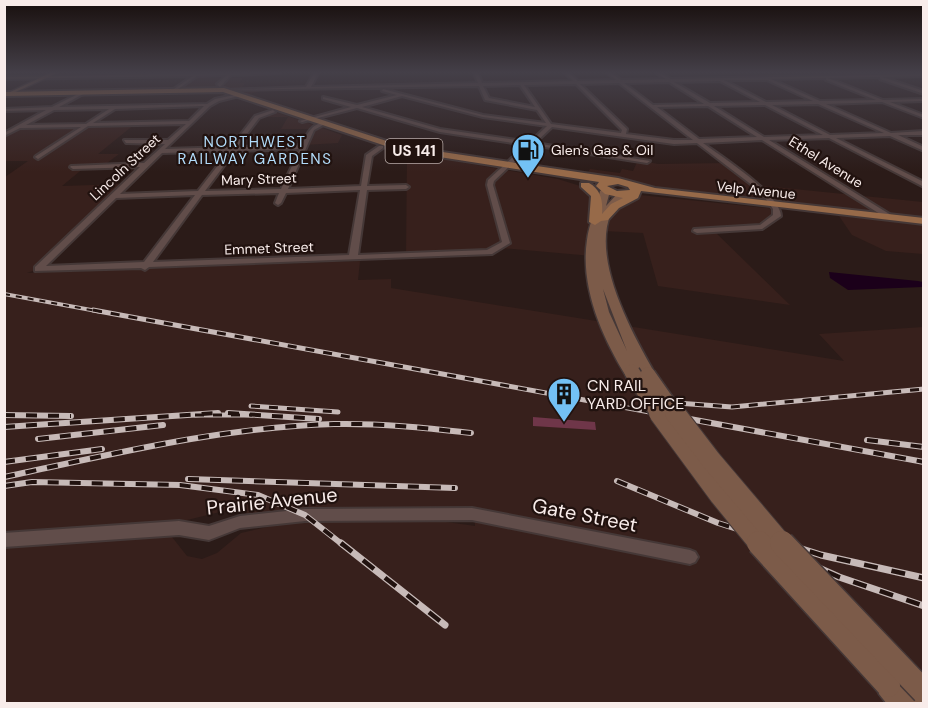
<svg xmlns="http://www.w3.org/2000/svg" width="928" height="708" font-family="'DM Sans',sans-serif">
  <style>
    .built { fill: #37201c }
    .water { fill: #1b001a }
    .building { fill: #6f3649 }
    .lines { fill: none; stroke-linecap: round; stroke-linejoin: round }
    .street-casing { stroke: #453837; stroke-width: 4 }
    .secondary-casing { stroke: #453837; stroke-width: 3 }
    .primary-casing { stroke: #453837; stroke-width: 4 }
    .street { fill: #614d4a; fill-rule: evenodd }
    .secondary { fill: #7c5b49; fill-rule: evenodd }
    .primary { fill: #976a49; fill-rule: evenodd }
    .rail-far3-casing { stroke: #c7bab8; stroke-width: 4 }
    .rail-far2-casing { stroke: #c7bab8; stroke-width: 5 }
    .rail-far1-casing { stroke: #c7bab8; stroke-width: 6 }
    .rail-casing { stroke: #c7bab8; stroke-width: 7 }
    .rail-far3 { stroke: #21120f; stroke-width: 2; stroke-dasharray: 6; stroke-linecap: butt }
    .rail-far2 { stroke: #21120f; stroke-width: 3; stroke-dasharray: 9; stroke-linecap: butt }
    .rail-far1 { stroke: #21120f; stroke-width: 4; stroke-dasharray: 11; stroke-linecap: butt }
    .rail { stroke: #21120f; stroke-width: 4.5; stroke-dasharray: 14; stroke-linecap: butt }
    .secondary-bridge-far2-casing { stroke: #453837; stroke-width: 18; stroke-linecap: butt }
    .secondary-bridge-far1-casing { stroke: #453837; stroke-width: 22; stroke-linecap: butt }
    .secondary-bridge-casing { stroke: #453837; stroke-width: 27; stroke-linecap: butt }
    .secondary-bridge-far2 { stroke: #7c5b49; stroke-width: 15 }
    .secondary-bridge-far1 { stroke: #7c5b49; stroke-width: 20 }
    .secondary-bridge { stroke: #7c5b49; stroke-width: 24 }
    .labels { text-anchor: middle; stroke-width: 4.5; stroke-linejoin: round; paint-order: stroke }
    .far-poi-label { font-size: 14px; fill: #f8ecea; stroke: #21120f; text-anchor: start }
    .far-street-label { font-size: 14px; fill: #f8ecea; stroke: #21120f }
    .far-neighbourhood-label { font-size: 15px; letter-spacing: 1.5px; fill: #b2dcfa; stroke: #21120f }
    .shield { fill: #21120f; stroke: #b8aba8; stroke-width: 1.5 }
    .shield-label { font-size: 15px; font-weight: bold; fill: #f8ecea }
    .poi-label { font-size: 16px; fill: #f8ecea; stroke: #21120f; text-anchor: start }
    .near-street-label { font-size: 20px; fill: #f8ecea; stroke: #21120f }
  </style>
  <rect width="100%" height="100%" fill="#2b1b18"/>
  <g class="built">
    <path d="M196 74H210L206 78H243L239 83H245L241 89H268L242 96 228 91 175 90Z"/>
    <path d="M273 111 342 135 338 143 304 145 312 129H281L288 117H257Z"/>
    <path d="M135 124 98 154H119L103 166 85 167 62 186 125 184 38 269 27 273 360 261 358 280 391 279V288L844 361 819 334 923 327V703H5V546L155 535 172 537 187 556 202 559 217 553 241 533 284 523 344 519 432 520 475 526 474 508H421L250 513 224 511 179 522 5 532V177L28 161H5L4 135 20 127Z"/>
    <path d="M407 153 558 179 593 190 592 256 501 248 489 252 406 256Z"/>
    <path d="M638 160 658 164 727 163 755 185 923 202V221L584 178 590 169 620 173 622 169 633 171Z"/>
    <path d="M640 195 777 209V216L762 227 714 231 790 305 658 286 643 233 603 231 604 218 633 196Z"/>
    <path d="M839 216 923 224V254L886 251 852 235Z"/>
  </g>
  <path class="water" d="M829 272 918 281 923 282V287L848 290 830 278Z"/>
  <path class="building" d="M533 417 595 422 596 430 533 426Z"/>
  <g class="lines">
    <g class="street-casing">
      <g id="street">
        <path d="M220 73H280L231 75 220 87 217 84 227 75 197 76 175 91 174 89 193 76 4 79V77Z"/>
        <path d="M314 73H318L311 87 478 83 474 73H478L482 83 573 81 565 73H569L578 81 616 80 607 73H611L621 80 666 79 656 73H660L671 79 924 74V76L882 77 924 91V94L880 79V77L828 78 883 100 924 99V101L890 102 924 115V118L882 102 826 104 891 133 924 131V135H898L924 147V151L890 136 836 138 924 182V187L829 138 769 140 891 215V219H888L762 140 703 143C722 157 780 194 781 216L762 229 697 233 693 231 694 229 760 225 773 215V209L761 192 697 143 674 144 552 127 535 143 650 161 647 163 532 145 494 181 493 185 510 243 492 254 149 267 145 270 141 268 35 271V267L140 167 73 169 70 167 71 166 144 163 165 144 126 143 124 140H168L186 124 88 126 38 159 35 157 36 156 81 127 20 128 4 136V133L46 110 4 111V109L52 107 84 91 85 93 59 107 207 104 215 99 239 94V96L219 101 210 106 165 149 231 147 255 116 273 110 275 112 259 118 237 147 302 145C307 134 311 124 325 122V124L314 130 288 189 361 186 366 155 379 146H383V148L372 156 367 186 406 185 409 187 406 189 367 190 358 255 487 250 502 242 487 185 488 180 526 145 440 132 357 108 302 122 300 121 351 107 323 99V97L357 105 397 95 382 91 383 89 483 115 546 123 537 110 485 100 479 86 226 90 306 87ZM826 78V80L876 100 820 101 771 79ZM724 80H767L813 101 766 102ZM720 81 760 102 710 103 674 82ZM669 82 704 104 653 105 624 83ZM619 83 693 140H674L626 134 627 129 580 84ZM576 84 622 130 621 133 551 124 524 85ZM520 85 535 107 489 98 483 86ZM402 96 483 117 547 126 530 142 440 129 362 107ZM818 104 884 133 830 135 772 105ZM765 105 823 135 764 137 714 106ZM204 106 189 121 93 123 115 109ZM708 106 757 137 699 139 657 107ZM109 109 86 124 26 125 54 110ZM300 149 281 189 205 191 235 151ZM229 151 198 191 120 194 162 153ZM360 190 349 255 153 262 202 195 279 193 275 203 278 205 281 203 286 193ZM195 195 144 262 46 266 116 198Z"/>
        <path d="M472 508 690 550 695 552 698 557 695 562 690 564 472 520 305 521 240 528 209 540 179 535 4 547V533L179 521 209 526 240 516 305 509Z"/>
      </g>
    </g>
    <g class="secondary-casing">
      <g id="secondary">
        <path d="M50 73H57L9 95H4Z"/>
        <path d="M605 188 610 191 606 206 618 193 626 195C621 201 614 207 611 213 591 260 633 335 656 375L648 380 642 379 639 373 632 377 626 376C602 337 580 287 587 240 589 223 597 208 600 191ZM603 289 627 351 609 312Z"/>
        <path d="M888 672C902 678 914 690 919 704H887L879 694 875 685 879 676Z"/>
      </g>
    </g>
    <g class="primary-casing">
      <path id="primary" d="M224 88 402 146 618 178 655 188 924 218V224L641 191 638 198 619 208 608 220 601 221 595 225 589 222 591 196 581 187V183H589C601 190 603 200 602 214L611 204 623 198 605 194 596 186 599 182 401 151 223 92 4 96V92ZM618 184 628 187 630 190 617 191 607 186Z"/>
    </g>
    <use href="#street" class="street"/>
    <use href="#secondary" class="secondary"/>
    <use href="#primary" class="primary"/>
    <g class="rail-far3-casing">
      <path id="rail-far3" d="M4 294 102 312"/>
    </g>
    <g class="rail-far2-casing">
      <g id="rail-far2">
        <path d="M93 310 666 415"/>
        <path d="M677 403 732 407 924 389"/>
        <path d="M251 406 338 412"/>
        <path d="M195 415H252"/>
      </g>
    </g>
    <g class="rail-far1-casing">
      <g id="rail-far1">
        <path d="M228 413 319 419"/>
        <path d="M657 413 924 462"/>
        <path d="M4 415 71 416"/>
        <path d="M4 427 218 413"/>
        <path d="M38 439 163 425"/>
        <path d="M867 440 924 447"/>
        <path d="M4 462 102 449"/>
        <path d="M4 477C113 454 222 427 334 424 380 423 426 428 471 433"/>
        <path d="M188 479 455 488"/>
        <path d="M617 481 718 523 788 545"/>
        <path d="M4 486 32 482 180 485 258 495 305 515 343 545"/>
      </g>
    </g>
    <g class="rail-casing">
      <g id="rail">
        <path d="M341 543 445 625"/>
        <path d="M783 543 821 555 924 578"/>
        <path d="M776 549 839 577 924 606"/>
      </g>
    </g>
    <use href="#rail-far3" class="rail-far3"/>
    <use href="#rail-far2" class="rail-far2"/>
    <use href="#rail-far1" class="rail-far1"/>
    <use href="#rail" class="rail"/>
    <g class="secondary-bridge-far2-casing">
      <g id="secondary-bridge-far2">
        <path d="M632 372 659 415"/>
        <path d="M648 375 676 415"/>
      </g>
    </g>
    <g class="secondary-bridge-far1-casing">
      <g id="secondary-bridge-far1">
        <path d="M659 413 720 496 760 545"/>
        <path d="M675 413 711 460 783 545"/>
      </g>
    </g>
    <g class="secondary-bridge-casing">
      <g id="secondary-bridge">
        <path d="M759 543 888 685"/>
        <path d="M782 543 924 692"/>
      </g>
    </g>
    <use href="#secondary-bridge-far2" class="secondary-bridge-far2"/>
    <use href="#secondary-bridge-far1" class="secondary-bridge-far1"/>
    <use href="#secondary-bridge" class="secondary-bridge"/>
  </g>
  <linearGradient id="sky" x2="0" y2="1"><stop stop-color="#180f0d"/><stop offset="0.42" stop-color="#443f48"/><stop offset="1" stop-color="#443f48" stop-opacity="0"/></linearGradient>
  <rect width="928" height="172" fill="url(#sky)"/>
  <defs>
    <g id="fuel-pin" transform="scale(1.725)"><path d="M0 17L-7.5 6A9.5 9.5 0 1 1 7.5 6Z" fill="#73c1f5" stroke="#21120f"/><path d="M-5.5-6h7V0h2V4h1.3V-2.5L3-4.5l.8-.8L6-3V5H2.5V1h-1V6h-7ZM-4.2-4.7v3.2H.2V-4.7Z" fill="#111"/></g>
    <g id="building-pin" transform="scale(1.725)"><path d="M0 17L-7.5 6A9.5 9.5 0 1 1 7.5 6Z" fill="#73c1f5" stroke="#21120f"/><path d="M-4-6H4V6H1V3H-1V6H-4ZM-2.5-4.3h1.7v1.8h-1.7ZM.8-4.3h1.7v1.8H.8ZM-2.5-1h1.7V.8h-1.7ZM.8-1h1.7V.8H.8Z" fill="#111"/></g>
  </defs>
  <g fill-rule="evenodd">
    <use href="#fuel-pin" x="528" y="150"/>
    <use href="#building-pin" x="564" y="394"/>
  </g>
  <g class="labels">
    <g class="far-poi-label">
      <text x="551" y="155">Glen's Gas &amp; Oil</text>
    </g>
    <g class="far-street-label">
      <text transform="translate(826 162) rotate(32)" y="5">Ethel Avenue</text>
      <text transform="translate(125 167) rotate(-43)" y="5">Lincoln Street</text>
      <text transform="translate(259 179) rotate(-2)" y="5">Mary Street</text>
      <text transform="translate(756 190) rotate(6)" y="5">Velp Avenue</text>
      <text transform="translate(269 248) rotate(-2)" y="5">Emmet Street</text>
    </g>
    <g class="far-neighbourhood-label">
      <text x="255" y="147">NORTHWEST<tspan x="255" dy="17">RAILWAY GARDENS</tspan></text>
    </g>
    <rect class="shield" x="385.5" y="139" width="57" height="24" rx="4.5"/>
    <g class="shield-label">
      <text x="414" y="156">US 141</text>
    </g>
    <g class="poi-label">
      <text x="587" y="391">CN RAIL<tspan x="587" dy="18">YARD OFFICE</tspan></text>
    </g>
    <g class="near-street-label">
      <text transform="translate(272 501) rotate(-6)" y="7">Prairie Avenue</text>
      <text transform="translate(585 515) rotate(11)" y="7">Gate Street</text>
    </g>
  </g>
  <rect width="928" height="708" fill="none" stroke="#f8ecea" stroke-width="12"/>
</svg>
